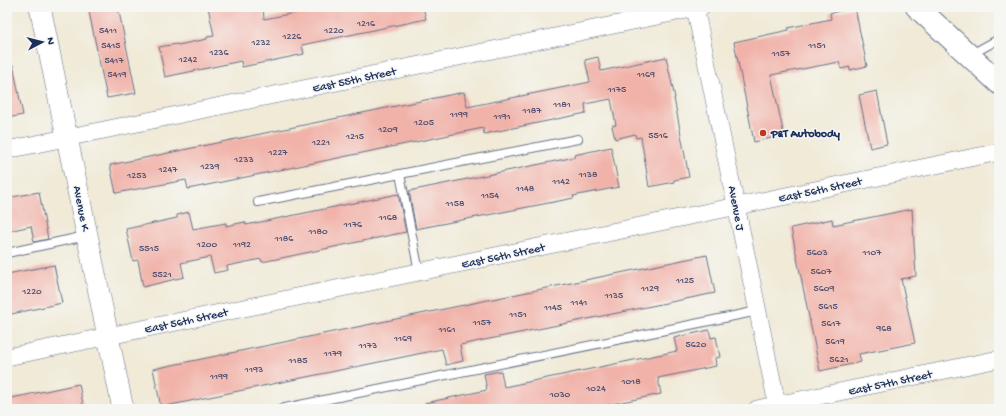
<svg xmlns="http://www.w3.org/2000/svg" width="1006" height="416" font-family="'Gochi Hand',sans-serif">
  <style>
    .building { fill: #f1b2a9 }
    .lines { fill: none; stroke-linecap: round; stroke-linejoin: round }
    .service-casing { stroke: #667088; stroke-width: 10 }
    .minor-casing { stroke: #667088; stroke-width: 18 }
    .tertiary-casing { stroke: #667088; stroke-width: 22 }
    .secondary-casing { stroke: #667088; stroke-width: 24 }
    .service { stroke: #fff; stroke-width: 8 }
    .minor { stroke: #fff; stroke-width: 17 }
    .tertiary { stroke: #fff; stroke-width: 21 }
    .secondary { stroke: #fff; stroke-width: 22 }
    .poi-dot { fill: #c8321e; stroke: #f6f6f2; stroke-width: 1.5 }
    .labels { text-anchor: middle; stroke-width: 3; stroke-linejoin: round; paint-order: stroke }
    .number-label { font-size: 10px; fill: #505071 }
    .street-label { font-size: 12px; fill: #1b2f5e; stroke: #f6f6f2 }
    .poi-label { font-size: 12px; font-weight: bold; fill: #1b2f5e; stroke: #f6f6f2; text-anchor: start }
  </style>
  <rect width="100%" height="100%" fill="#f6f6f2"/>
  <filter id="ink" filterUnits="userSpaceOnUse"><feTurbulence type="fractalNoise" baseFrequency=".025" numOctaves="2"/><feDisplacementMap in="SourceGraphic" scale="8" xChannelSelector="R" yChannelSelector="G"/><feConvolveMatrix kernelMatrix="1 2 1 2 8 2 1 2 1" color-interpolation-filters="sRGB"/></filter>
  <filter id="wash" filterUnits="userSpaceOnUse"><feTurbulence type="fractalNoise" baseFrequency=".012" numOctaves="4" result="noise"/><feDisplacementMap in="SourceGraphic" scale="16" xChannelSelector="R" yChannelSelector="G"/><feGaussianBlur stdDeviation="0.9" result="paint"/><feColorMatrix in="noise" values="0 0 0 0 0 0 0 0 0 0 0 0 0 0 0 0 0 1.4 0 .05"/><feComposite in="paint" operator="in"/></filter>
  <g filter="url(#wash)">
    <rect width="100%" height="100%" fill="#f0ead7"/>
    <g id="blocks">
      <g class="building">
        <path d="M88 7H118L136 93 107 98Z"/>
        <path d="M208 7H263L264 19 305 11V7H423L426 19 302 45 304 54 242 67 241 61 165 77 159 47 177 44 178 45 207 39V37L214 36Z"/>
        <path d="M855 8 867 66 850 70V67L841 69 839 62 771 75 784 135 754 142 734 42 789 30 788 28 831 19 830 13Z"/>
        <path d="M598 57 601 71 666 57 675 98H674L689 177 674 180V182L649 187 641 137 636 138 635 134 615 139 612 126 616 125 611 99 585 104 586 113 484 134 483 128 188 189 186 180 116 193 110 165 464 92 467 107 590 82 585 60Z"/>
        <path d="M13 65 23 115 7 118V66Z"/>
        <path d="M877 91 887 144 870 148 859 95Z"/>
        <path d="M611 147 619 187 573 196 574 198 416 229 409 191 575 157 574 155Z"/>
        <path d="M39 192 48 239 34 242 31 226 9 231 7 221V198Z"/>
        <path d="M398 194 406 232 401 233 262 262 261 259 227 266 228 270 214 273 210 257 181 263 184 277 143 287 138 260 133 261 126 229 177 218V215L189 212 193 229 226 223V226L245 222 246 225Z"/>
        <path d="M912 209 916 276 901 279 915 343 859 354 861 362 820 371 791 228 832 219 833 225Z"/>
        <path d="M707 255 715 293 460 345 463 361 446 365 442 349 161 407 153 369Z"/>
        <path d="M54 265 62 303 7 315V274Z"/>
        <path d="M709 330 711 338 716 337 720 357 715 358 716 366 658 378 661 394 588 409H425V403L487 390 484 374 501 371 504 387 677 351 674 338Z"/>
        <path d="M79 384 84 409H7V399Z"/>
      </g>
    </g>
  </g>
  <g filter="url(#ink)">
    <use href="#blocks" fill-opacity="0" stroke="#667088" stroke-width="1"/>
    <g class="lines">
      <g class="service-casing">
        <g id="service">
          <path d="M970 55 999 39"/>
          <path d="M400 174 419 272"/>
          <path d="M258 202 578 139"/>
          <path d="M7 253 86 236"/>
          <path d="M280 409 758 311"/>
        </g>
      </g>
      <g class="minor-casing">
        <g id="minor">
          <path d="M695 7 778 409"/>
          <path d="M7 150 701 7"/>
          <path d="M7 357 999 152"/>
          <path d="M757 409 999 359"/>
        </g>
      </g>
      <g class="tertiary-casing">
        <path id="tertiary" d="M40 7 123 409"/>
      </g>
      <g class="secondary-casing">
        <path id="secondary" d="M917 7 999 83"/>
      </g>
      <use href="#service" class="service"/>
      <use href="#minor" class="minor"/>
      <use href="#tertiary" class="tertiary"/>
      <use href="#secondary" class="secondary"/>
    </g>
  </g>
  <circle class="poi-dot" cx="763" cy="133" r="4"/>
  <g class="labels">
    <g class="number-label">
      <text x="366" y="26">1216</text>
      <text x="108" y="33">5411</text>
      <text x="334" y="33">1220</text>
      <text x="292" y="39">1226</text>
      <text x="261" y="45">1232</text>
      <text x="111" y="48">5415</text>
      <text x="817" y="48">1151</text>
      <text x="219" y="55">1236</text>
      <text x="781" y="56">1157</text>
      <text x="188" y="62">1242</text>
      <text x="114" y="63">5417</text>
      <text x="117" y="77">5419</text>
      <text x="646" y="77">1169</text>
      <text x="617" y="92">1175</text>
      <text x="562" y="107">1181</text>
      <text x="532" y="113">1187</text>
      <text x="459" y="117">1199</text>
      <text x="502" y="119">1191</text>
      <text x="424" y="125">1205</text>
      <text x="388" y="132">1209</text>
      <text x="658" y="138">5516</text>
      <text x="355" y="139">1215</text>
      <text x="321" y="145">1221</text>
      <text x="278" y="155">1227</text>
      <text x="244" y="162">1233</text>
      <text x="210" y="169">1239</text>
      <text x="168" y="172">1247</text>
      <text x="588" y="177">1138</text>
      <text x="137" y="178">1253</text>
      <text x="561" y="184">1142</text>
      <text x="525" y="191">1148</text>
      <text x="490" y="198">1154</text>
      <text x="455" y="206">1158</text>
      <text x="388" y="220">1168</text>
      <text x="353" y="227">1176</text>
      <text x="318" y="234">1180</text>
      <text x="284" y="241">1186</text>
      <text x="207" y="247">1200</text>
      <text x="242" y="247">1192</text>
      <text x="149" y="251">5515</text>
      <text x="817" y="255">5603</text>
      <text x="872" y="255">1107</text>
      <text x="821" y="274">5607</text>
      <text x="162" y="277">5521</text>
      <text x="685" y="283">1125</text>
      <text x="650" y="291">1129</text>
      <text x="824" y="291">5609</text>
      <text x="32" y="294">1220</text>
      <text x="614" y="298">1135</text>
      <text x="579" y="305">1141</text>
      <text x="828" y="309">5615</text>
      <text x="553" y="310">1145</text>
      <text x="518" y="317">1151</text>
      <text x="482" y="325">1157</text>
      <text x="831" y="326">5617</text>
      <text x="884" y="331">968</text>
      <text x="447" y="332">1161</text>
      <text x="403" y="341">1169</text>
      <text x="835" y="344">5619</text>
      <text x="696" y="347">5620</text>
      <text x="368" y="348">1173</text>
      <text x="333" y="356">1179</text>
      <text x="839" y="362">5621</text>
      <text x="298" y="363">1185</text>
      <text x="254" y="372">1193</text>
      <text x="219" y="379">1199</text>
      <text x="631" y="384">1018</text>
      <text x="596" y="391">1024</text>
      <text x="560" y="397">1030</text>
    </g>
    <g class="street-label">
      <text transform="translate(354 79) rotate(-12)" y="4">East 55th Street</text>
      <text transform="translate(820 189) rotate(-12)" y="4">East 56th Street</text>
      <text transform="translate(82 208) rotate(79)" y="4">Avenue K</text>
      <text transform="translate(737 208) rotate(79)" y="4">Avenue J</text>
      <text transform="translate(503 255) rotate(-12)" y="4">East 56th Street</text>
      <text transform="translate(186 320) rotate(-12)" y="4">East 56th Street</text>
      <text transform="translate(890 382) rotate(-12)" y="4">East 57th Street</text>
    </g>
    <g class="poi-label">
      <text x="771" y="137">P&amp;T Autobody</text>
    </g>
  </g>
  <rect width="1006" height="416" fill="none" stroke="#f6f6f2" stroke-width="24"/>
  <g transform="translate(42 42) rotate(83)" stroke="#f6f6f2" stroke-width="3" paint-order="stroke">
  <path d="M0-3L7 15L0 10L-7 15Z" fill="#1b2f5e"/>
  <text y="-6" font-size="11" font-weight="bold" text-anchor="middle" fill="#1b2f5e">N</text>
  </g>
</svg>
